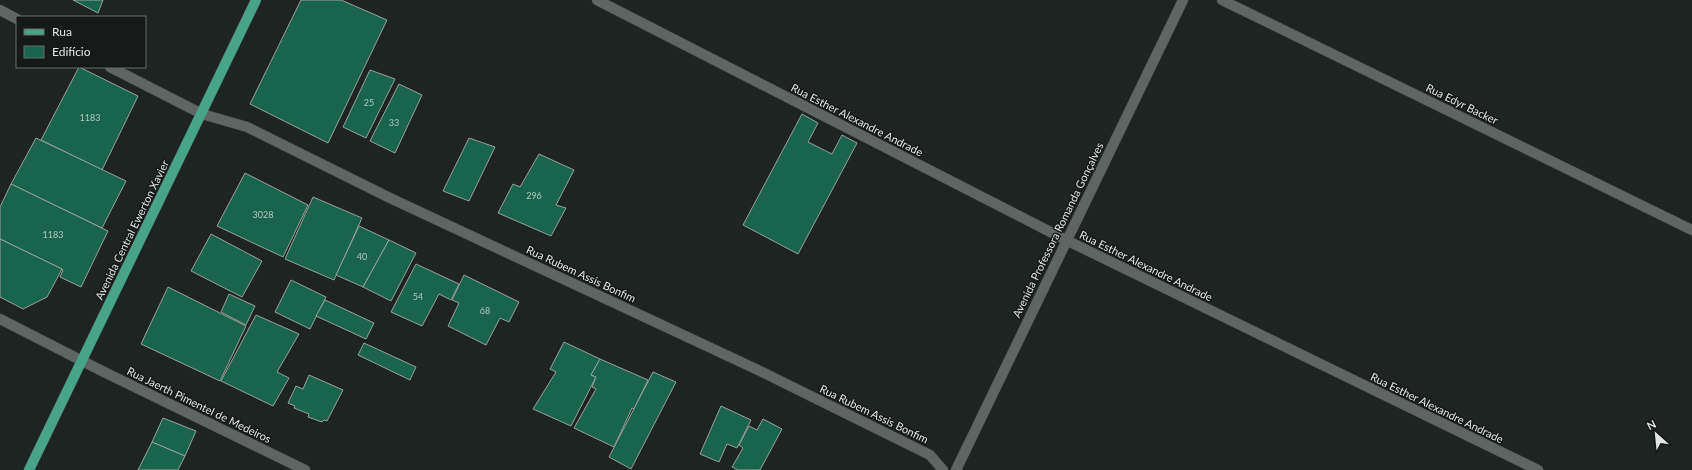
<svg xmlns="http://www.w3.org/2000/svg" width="1692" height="470" font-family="Lato,sans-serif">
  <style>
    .building { fill: #1a644e; stroke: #99a09d }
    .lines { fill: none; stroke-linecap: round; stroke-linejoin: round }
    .minor-casing { stroke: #3c413f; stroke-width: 11 }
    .major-casing { stroke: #3c413f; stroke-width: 11 }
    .minor { stroke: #5e6562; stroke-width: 10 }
    .major { stroke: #48a489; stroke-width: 10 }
    .labels { text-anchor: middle; stroke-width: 3; stroke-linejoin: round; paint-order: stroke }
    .number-label { font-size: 9px; fill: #b0c6be }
    .street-label { font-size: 11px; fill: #e2e6e4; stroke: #151a18 }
  </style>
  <rect width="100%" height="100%" fill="#1e2421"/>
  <g class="building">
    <path d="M73 0H103L98 13Z"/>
    <path d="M301 0H341L387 20 328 143 250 104Z"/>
    <path d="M79 67 138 96 102 170 41 140Z"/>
    <path d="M370 70 395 79 366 138 343 127Z"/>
    <path d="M399 84 422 95 395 153 370 141Z"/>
    <path d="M802 114 818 123 808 142 832 154 842 135 857 143 798 254 743 225Z"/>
    <path d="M36 138 126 181 102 228 11 184Z"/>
    <path d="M469 138 495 147 469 201 443 191Z"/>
    <path d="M539 154 574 170 556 205 566 208 551 236 498 213 513 184 520 187Z"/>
    <path d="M245 173 308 205 283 257 217 226Z"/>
    <path d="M11 184 108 231 81 287 60 277 63 270 62 269 0 239V207Z"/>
    <path d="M313 197 362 218 334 280 285 259Z"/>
    <path d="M359 226 389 240 363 287 336 275Z"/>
    <path d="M211 234 262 261 242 297 191 271Z"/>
    <path d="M0 239 62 269 47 297 23 309 0 297Z"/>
    <path d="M389 240 416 253 391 301 363 287Z"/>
    <path d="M416 264 459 284 451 300 439 294 422 326 391 312Z"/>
    <path d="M464 275 519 302 509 322 500 318 486 345 448 326 459 303 452 300Z"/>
    <path d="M291 280 326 297 310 329 275 312Z"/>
    <path d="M168 287 246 326 220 381 141 344Z"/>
    <path d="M229 294 255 306 246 325 221 312Z"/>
    <path d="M325 300 374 323 366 339 316 316Z"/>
    <path d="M256 315 299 334 277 372 289 378 273 406 221 381Z"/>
    <path d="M564 342 600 359 591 375 596 377 571 426 533 409 556 372 550 369Z"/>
    <path d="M364 343 416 367 410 380 358 355Z"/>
    <path d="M600 359 648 380 634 409 632 408 614 447 574 428 596 389 592 387 596 377 591 375Z"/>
    <path d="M653 372 676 382 631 469 609 457Z"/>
    <path d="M309 375 343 390 327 421 324 420 322 422 308 417 309 414 294 408 295 406 288 403 296 386 303 389Z"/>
    <path d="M721 406 751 420 737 448 727 444 719 462 700 454Z"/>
    <path d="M163 418 196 431 185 456 152 442Z"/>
    <path d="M763 419 782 429 760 470H738L732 467 743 448 739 445 749 426 757 430Z"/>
    <path d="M152 442 185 456 178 470H138Z"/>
  </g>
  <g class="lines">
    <g class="minor-casing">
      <g id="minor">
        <path d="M597 0 1066 240 1538 470"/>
        <path d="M1222 0 1692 230"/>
        <path d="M0 10 17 19"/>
        <path d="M110 67 202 114 247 127 390 198 758 370 930 455 943 470"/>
        <path d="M0 319 100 370 305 470"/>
        <path d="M956 470 1183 0"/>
      </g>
    </g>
    <g class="major-casing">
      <path id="major" d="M29 470 256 0"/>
    </g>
    <use href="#minor" class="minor"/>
    <use href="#major" class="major"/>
  </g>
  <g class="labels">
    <g class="number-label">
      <text x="369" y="106">25</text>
      <text x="90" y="121">1183</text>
      <text x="394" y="126">33</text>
      <text x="534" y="199">296</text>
      <text x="263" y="218">3028</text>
      <text x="53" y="238">1183</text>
      <text x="362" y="260">40</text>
      <text x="418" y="300">54</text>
      <text x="485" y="314">68</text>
    </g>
    <g class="street-label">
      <text transform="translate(1462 104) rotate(26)" y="4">Rua Edyr Backer</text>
      <text transform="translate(857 120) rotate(27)" y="4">Rua Esther Alexandre Andrade</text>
      <text transform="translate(132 230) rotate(-64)" y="4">Avenida Central Ewerton Xavier</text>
      <text transform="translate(1058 230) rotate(-64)" y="4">Avenida Professora Romanda Gonçalves</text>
      <text transform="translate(1146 266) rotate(26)" y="4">Rua Esther Alexandre Andrade</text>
      <text transform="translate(581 274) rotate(25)" y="4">Rua Rubem Assis Bonfim</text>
      <text transform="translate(199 405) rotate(26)" y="4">Rua Jaerth Pimentel de Medeiros</text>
      <text transform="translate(1437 408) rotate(26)" y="4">Rua Esther Alexandre Andrade</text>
      <text transform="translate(874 414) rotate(26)" y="4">Rua Rubem Assis Bonfim</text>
    </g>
  </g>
  <rect x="16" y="16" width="130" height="52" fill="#151a18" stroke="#676c6a"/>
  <rect x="24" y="29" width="20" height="6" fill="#48a489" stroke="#676c6a"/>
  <text x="52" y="36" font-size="12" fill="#e2e6e4">Rua</text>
  <rect x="24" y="46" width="20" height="12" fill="#1a644e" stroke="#676c6a"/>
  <text x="52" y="56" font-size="12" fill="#e2e6e4">Edifício</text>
  <g transform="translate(1656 434) rotate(333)" stroke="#151a18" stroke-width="3" paint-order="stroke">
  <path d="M0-3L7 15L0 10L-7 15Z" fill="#e2e6e4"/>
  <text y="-6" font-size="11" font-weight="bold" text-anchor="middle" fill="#e2e6e4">N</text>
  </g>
</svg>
